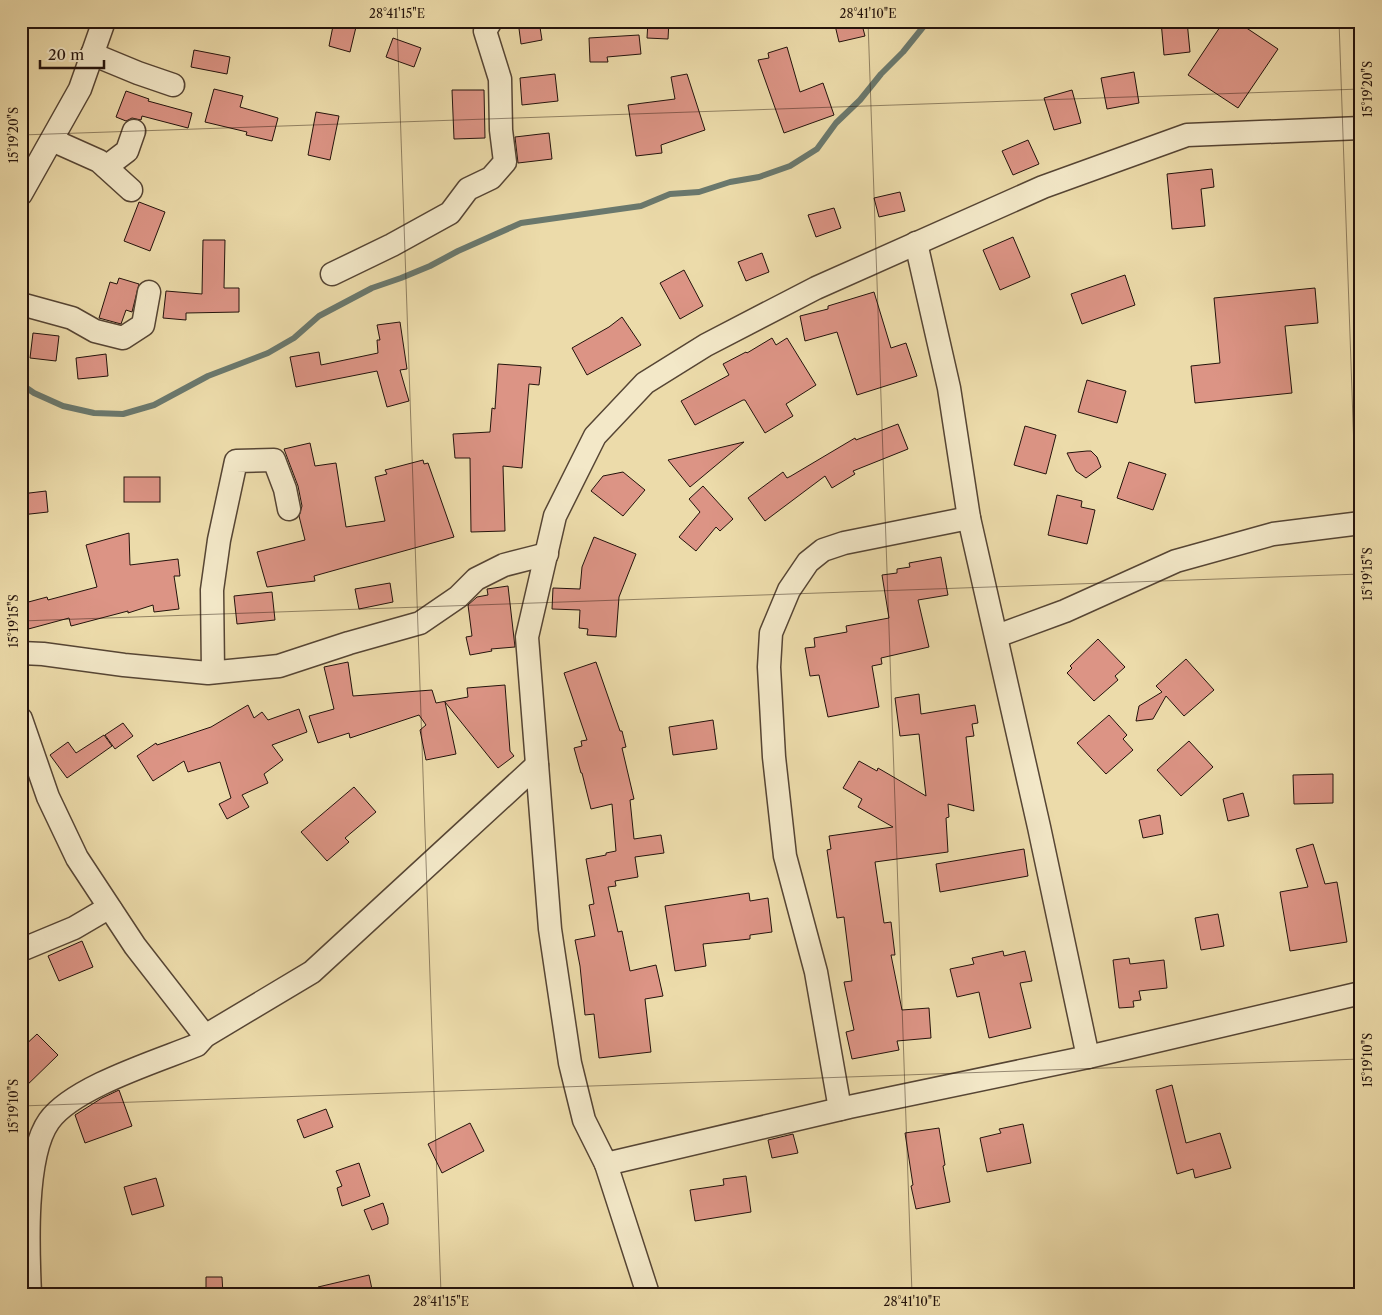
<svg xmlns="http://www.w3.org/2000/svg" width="1382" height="1315" font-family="'Libre Caslon Text',serif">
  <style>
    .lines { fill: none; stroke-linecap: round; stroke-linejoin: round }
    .stream { stroke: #6a786d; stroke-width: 6 }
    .building { fill: #dc9485; stroke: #24130c }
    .street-casing { stroke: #564534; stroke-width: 25 }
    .street { stroke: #f3e8c8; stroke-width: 22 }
    .ticks { fill: none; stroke: #24130c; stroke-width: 1; stroke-opacity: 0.45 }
    .neatline { fill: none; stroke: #24130c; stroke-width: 2 }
    .ticks-label { font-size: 12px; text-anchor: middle; fill: #24130c }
  </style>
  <rect width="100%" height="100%" fill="#ecdbaa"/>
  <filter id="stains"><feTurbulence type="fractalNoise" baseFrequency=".004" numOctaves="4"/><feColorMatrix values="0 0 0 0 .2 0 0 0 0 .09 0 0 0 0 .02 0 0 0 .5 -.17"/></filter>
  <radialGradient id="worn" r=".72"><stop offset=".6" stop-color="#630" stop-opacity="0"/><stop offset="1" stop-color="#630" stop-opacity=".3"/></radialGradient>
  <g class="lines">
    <path class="stream" d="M21 384 34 393 63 406 94 413 123 414 154 405 208 376 268 353 294 338 319 316 372 288 401 278 430 266 458 251 521 223 641 206 670 194 699 192 730 182 759 177 790 166 817 149 836 123 860 100 881 74 903 52 928 21"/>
  </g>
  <g class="building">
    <path d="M334 21 356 27 350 52 329 46Z"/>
    <path d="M518 21H539L542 40 521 44Z"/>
    <path d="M648 21H669L668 39 647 38Z"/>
    <path d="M834 21H861L865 36 839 42Z"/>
    <path d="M1161 21H1187L1190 52 1164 55Z"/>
    <path d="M1224 21H1236L1278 49 1238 108 1188 75Z"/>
    <path d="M639 35 641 54 607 57 608 62H590L589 38Z"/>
    <path d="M393 38 421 48 414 67 386 57Z"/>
    <path d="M787 47 800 92 823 83 834 115 784 133 758 60 769 58 768 53Z"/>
    <path d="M194 50 230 57 227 74 191 67Z"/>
    <path d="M1134 72 1139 103 1107 109 1101 78Z"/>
    <path d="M555 74 558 101 522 105 520 78Z"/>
    <path d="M687 74 705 130 661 145 662 153 636 156 628 105 675 99 671 77Z"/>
    <path d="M214 89 243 96 240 107 278 118 272 141 246 135 247 132 205 122Z"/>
    <path d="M452 90H484L485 138 454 139Z"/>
    <path d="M1072 90 1081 123 1054 130 1044 98Z"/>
    <path d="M126 91 149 99 148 101 192 113 188 128 142 116 141 120 132 118 126 121 116 117Z"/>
    <path d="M316 112 339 116 330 160 308 155Z"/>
    <path d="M549 133 552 159 518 163 515 137Z"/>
    <path d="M1028 140 1039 164 1013 175 1002 151Z"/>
    <path d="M1212 169 1214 187 1201 189 1205 226 1172 229 1167 174Z"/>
    <path d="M900 192 905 211 879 217 874 198Z"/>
    <path d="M139 202 165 212 150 251 124 241Z"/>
    <path d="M834 208 841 228 816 237 808 215Z"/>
    <path d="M1013 237 1030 277 1000 290 983 250Z"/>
    <path d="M203 240H225L224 288H239V312L186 313V320L163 318 166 291 202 294Z"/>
    <path d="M762 253 769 272 746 281 738 262Z"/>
    <path d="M684 270 703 306 680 319 660 283Z"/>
    <path d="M1125 275 1135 305 1082 324 1071 294Z"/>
    <path d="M119 278 139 284 132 312 126 310 121 324 99 318 110 282 117 284Z"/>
    <path d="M1315 288 1318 323 1285 326 1292 393 1195 403 1191 366 1220 363 1214 298Z"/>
    <path d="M874 292 891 348 906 343 917 376 857 395 837 332 805 341 800 316 828 309V306Z"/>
    <path d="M622 317 641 345 587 375 572 348 609 327Z"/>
    <path d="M400 322 407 369 400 370 409 401 387 407 377 371 296 387 290 357 319 352 321 365 378 353 377 340H380L377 325Z"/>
    <path d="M33 333 59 336 56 361 30 358Z"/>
    <path d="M772 338 776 345 787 338 816 385 786 404 793 416 765 433 745 400H743L695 425 681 401 729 375 723 364 746 352 747 353Z"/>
    <path d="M106 354 108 376 78 379 76 358Z"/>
    <path d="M498 364 541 367 539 385 529 384 522 468 503 466 505 531 471 532 470 458H455L453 434 490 432 492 408 495 409Z"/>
    <path d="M1087 380 1126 391 1117 423 1078 412Z"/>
    <path d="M898 424 908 449 853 471 855 474 832 488 825 476 765 521 748 498 783 472 787 478 791 476 855 438 856 440Z"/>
    <path d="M1025 426 1056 435 1046 474 1014 465Z"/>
    <path d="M744 442 690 487 668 460Z"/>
    <path d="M310 443 315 466 336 463 346 527 385 521 375 477 387 474 385 470 423 460 424 464 428 463 454 537 314 576 315 581 267 587 257 552 305 540 299 516 302 506 298 486 284 449Z"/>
    <path d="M1087 451H1091L1097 457 1101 467 1086 478 1076 471 1067 453Z"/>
    <path d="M1129 462 1166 474 1153 510 1117 498Z"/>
    <path d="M623 472 645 490 623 516 591 491 603 476Z"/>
    <rect x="124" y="477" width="36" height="25"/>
    <path d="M703 486 733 519 720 531 716 527 696 551 679 537 700 512 689 499Z"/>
    <path d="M46 491 48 512 21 515V494Z"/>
    <path d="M1057 495 1082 501 1081 507 1095 510 1087 544 1048 535Z"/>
    <path d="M129 533 130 565 178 559 180 576H174L179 609 154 612 153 605 128 613V611L71 626 69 618 21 631V604L47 597 48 600 97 587 86 545Z"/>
    <path d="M594 537 636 554 619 597 616 637 587 635 588 629 579 628 580 610 552 609 553 588 580 589 582 567Z"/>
    <path d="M941 557 948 595 918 600 929 647 881 658 882 664 872 666 879 707 828 717 819 675 810 676 805 648 815 647 814 638 847 632 846 626 889 618 882 575 897 573V569L910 567 909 563Z"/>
    <path d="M390 583 393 602 359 609 355 589Z"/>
    <path d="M508 586 515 647 491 649 492 651 470 655 466 637 472 636 468 605 477 597 488 595 487 589Z"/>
    <path d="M272 592 275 620 237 624 234 596Z"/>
    <path d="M1098 639 1125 667 1115 676 1118 680 1094 701 1067 673 1072 668 1070 666Z"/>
    <path d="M1186 659 1214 690 1184 716 1166 696 1153 719 1136 721 1139 706 1162 692 1156 686Z"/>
    <path d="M348 662 353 696 432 690 436 703 468 697 467 688 505 685 510 751 514 756 498 768 445 702 456 754 426 760 420 730 426 725 419 715 350 738 349 733 318 743 309 716 334 709 324 667Z"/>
    <path d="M596 662 620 731H622L626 747 622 748 634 799 630 800 634 839 661 835 664 853 635 857 638 877 615 881 616 886 608 887 618 932 622 931 630 971 656 965 663 996 645 999 651 1052 599 1058 594 1014 585 1015 580 966 575 940 595 936 589 905 594 904 586 859 606 855V853L616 851 612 804 591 809 582 773H581L574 748 582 746 581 741 587 740 564 673Z"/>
    <path d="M919 694 921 714 975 705 978 723 972 724 974 736 966 737 974 811 948 804 949 817 946 818 948 852 875 862 884 923 891 922 895 955H891L902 1010 929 1008 931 1038 897 1041 899 1050 852 1059 846 1032 854 1030 844 982 852 981 844 917 837 918 827 850 831 849 829 836 893 827 858 807 862 799 843 788 859 761 877 771 878 768 926 796 919 734 900 736 895 698Z"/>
    <path d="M248 705 254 718 262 712 268 720 299 709 307 732 272 745 283 760 264 774 268 783 242 795 249 807 227 819 219 804 231 798 220 762 188 772 184 761 153 781 137 756 156 743 157 745 211 727Z"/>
    <path d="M1109 715 1127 735 1123 739 1133 750 1106 774 1077 743Z"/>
    <path d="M713 720 717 749 673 755 669 727Z"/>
    <path d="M123 723 133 736 115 749 105 735Z"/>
    <path d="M104 735 112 746 67 778 50 755 68 742 76 753Z"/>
    <path d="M1189 741 1213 767 1181 796 1157 770Z"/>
    <path d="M1333 774V803L1294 804 1293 775Z"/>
    <path d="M354 787 376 812 345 838 349 842 327 861 301 832Z"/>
    <path d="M1243 793 1249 816 1228 821 1223 799Z"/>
    <path d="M1160 815 1163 834 1143 838 1139 820Z"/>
    <path d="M1313 844 1325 884 1337 882 1347 942 1290 951 1280 892 1308 887 1296 849Z"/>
    <path d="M1024 849 1028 876 940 892 936 864Z"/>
    <path d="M749 893 750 901 768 898 772 932 750 935V939L703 944 706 966 675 971 665 906Z"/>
    <path d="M1218 914 1224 946 1201 950 1195 918Z"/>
    <path d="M82 941 93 967 59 981 48 956Z"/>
    <path d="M1003 951 1004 956 1025 951 1032 981 1020 983 1031 1028 989 1038 979 992 957 997 950 969 974 964 972 958Z"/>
    <path d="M1129 958 1130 964 1164 960 1167 988 1139 991 1141 1000 1133 1001 1134 1007 1119 1008 1113 960Z"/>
    <path d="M37 1034 58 1055 21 1091V1049Z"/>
    <path d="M1172 1085 1186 1143 1220 1133 1231 1168 1195 1178 1193 1169 1177 1174 1156 1090Z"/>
    <path d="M119 1090 132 1126 85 1143 75 1115 102 1098Z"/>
    <path d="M326 1109 333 1127 304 1138 297 1120Z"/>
    <path d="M470 1123 484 1151 442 1173 428 1144Z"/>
    <path d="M1023 1124 1031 1163 987 1172 980 1138 1001 1133 999 1129Z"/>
    <path d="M939 1128 945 1165 943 1166 950 1202 916 1209 911 1186 913 1185 905 1133Z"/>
    <path d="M793 1134 798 1153 772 1158 768 1140Z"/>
    <path d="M359 1163 370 1196 342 1206 337 1188 342 1186 336 1171Z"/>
    <path d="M746 1176 751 1212 695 1221 690 1190 724 1185 723 1179Z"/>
    <path d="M156 1178 164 1206 132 1215 124 1187Z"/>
    <path d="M383 1203 388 1218V1224L372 1230 364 1210Z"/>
    <path d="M369 1275 373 1294H318V1287Z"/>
    <path d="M206 1277H222L223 1294H206Z"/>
  </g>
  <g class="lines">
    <g class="street-casing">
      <g id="street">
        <path d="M92 54 138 73 173 85"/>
        <path d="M1361 128 1187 135 1043 187 816 288 706 345 645 383 595 436 555 516 527 637 550 929 570 1063 584 1120 606 1164 849 1107 1088 1057 1361 993"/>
        <path d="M52 140 99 161 131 190"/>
        <path d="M106 167 127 151 134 131"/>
        <path d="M21 194 80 89 104 21"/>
        <path d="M916 243 949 388 969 518 1039 827 1088 1057"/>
        <path d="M332 274 392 245 450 213 468 189 491 178 505 162 501 130 500 79 485 31 491 21"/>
        <path d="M21 304 72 318 95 331 123 338 143 325 149 292"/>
        <path d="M997 636 1065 611 1176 561 1273 534 1361 523"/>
        <path d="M21 653 43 654 124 665 208 673 279 666 349 643 420 623 458 597 476 579 504 565 547 554"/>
        <path d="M213 672 212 590 219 540 236 461 274 460 285 489 289 509"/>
        <path d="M21 719 48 797 77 858 135 946 205 1036"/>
        <path d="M21 950 74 928 103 911 111 910"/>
        <path d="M840 1109 816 972 785 856 774 757 769 667 771 633 789 590 808 562 823 550 844 543 969 518"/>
        <path d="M606 1164 648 1294"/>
        <path d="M30 1294C28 1251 24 1156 49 1121 73 1087 158 1061 197 1045L205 1036 312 972 537 765"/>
      </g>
    </g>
    <use href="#street" class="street"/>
  </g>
  <path class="ticks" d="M397 21 441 1294M868 21 912 1294M1339 21 1361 649M21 135 1361 89M21 621 1361 574M21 1106 1361 1059"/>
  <rect width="1382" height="1315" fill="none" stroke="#ecdbaa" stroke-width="55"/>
  <path d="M40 60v8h64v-8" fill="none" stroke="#24130c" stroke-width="2.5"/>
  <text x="48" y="60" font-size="15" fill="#24130c" stroke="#f3e8c8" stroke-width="4" paint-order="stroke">20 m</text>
  <rect x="28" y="28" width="1326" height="1260" class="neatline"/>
  <g class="ticks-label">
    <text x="397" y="18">28°41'15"E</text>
    <text x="868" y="18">28°41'10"E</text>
    <text transform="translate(1368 89) rotate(-90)" y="4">15°19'20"S</text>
    <text transform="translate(14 135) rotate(-90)" y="4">15°19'20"S</text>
    <text transform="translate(1368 574) rotate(-90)" y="4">15°19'15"S</text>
    <text transform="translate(14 621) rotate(-90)" y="4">15°19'15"S</text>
    <text transform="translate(1368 1060) rotate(-90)" y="4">15°19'10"S</text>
    <text transform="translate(14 1106) rotate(-90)" y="4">15°19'10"S</text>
    <text x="441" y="1306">28°41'15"E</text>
    <text x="912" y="1306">28°41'10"E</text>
  </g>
  <rect width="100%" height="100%" filter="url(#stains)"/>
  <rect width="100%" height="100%" fill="url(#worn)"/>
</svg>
